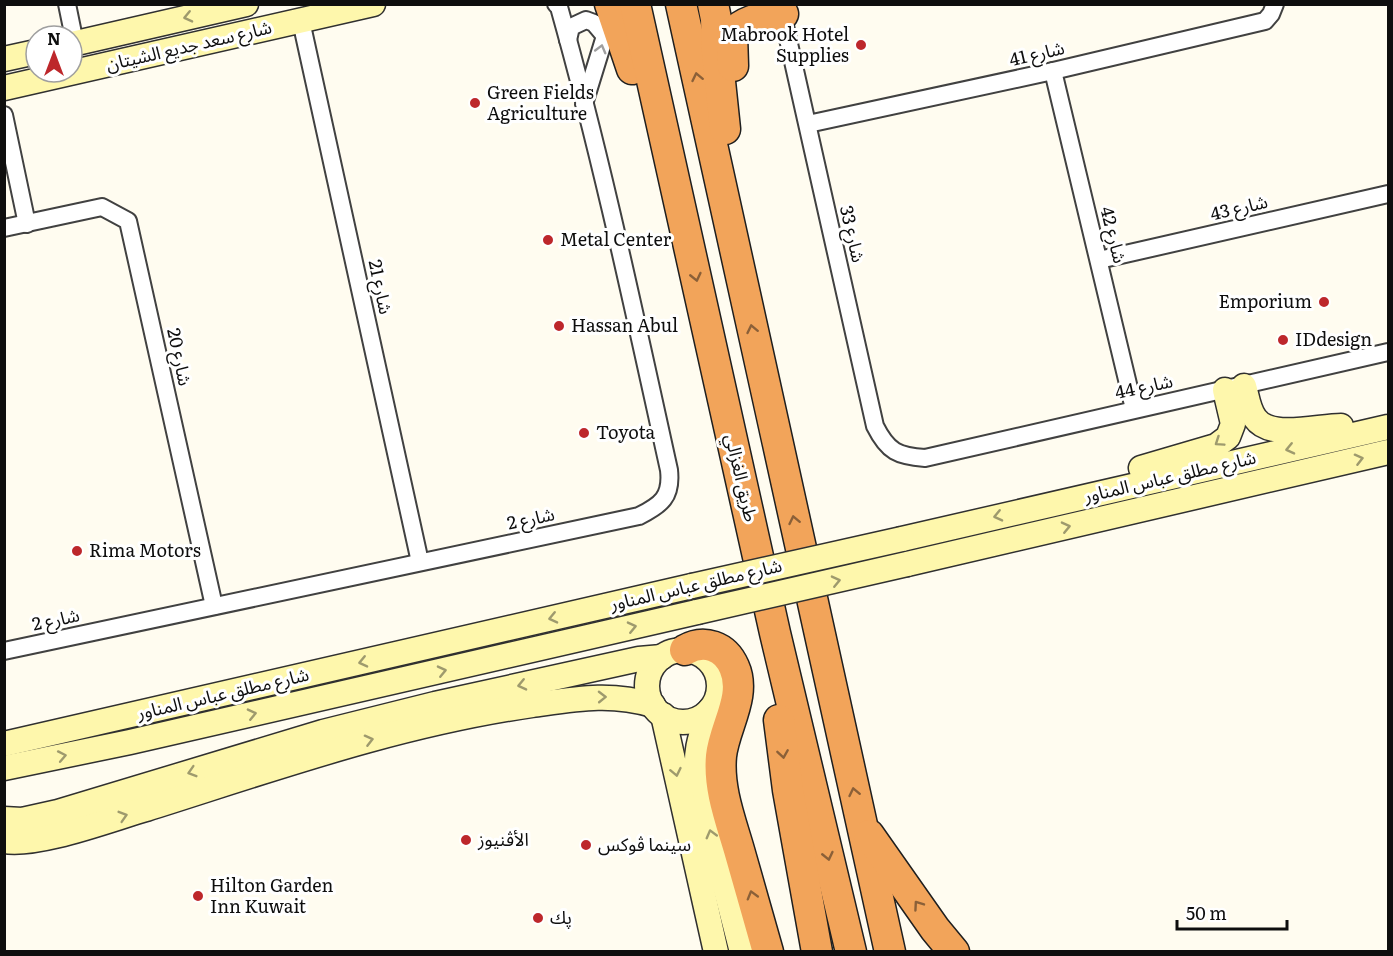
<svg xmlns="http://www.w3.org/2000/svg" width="1393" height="956" font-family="Literata,'Noto Sans Arabic',serif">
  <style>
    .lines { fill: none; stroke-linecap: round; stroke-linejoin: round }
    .street-casing { stroke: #414141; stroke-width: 20 }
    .secondary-casing { stroke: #303030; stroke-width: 27 }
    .highway-casing { stroke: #1f1f1f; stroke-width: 33 }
    .street { stroke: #fff; stroke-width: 16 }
    .secondary { stroke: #fef7ac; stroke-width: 24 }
    .highway { stroke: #f2a45a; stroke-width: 30 }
    .secondary-bridge-casing { stroke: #303030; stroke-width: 27; stroke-linecap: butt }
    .secondary-bridge { stroke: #fef7ac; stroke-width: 24 }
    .oneway { stroke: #9e9a6d }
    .oneway2 { stroke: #9f9f9f }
    .oneway3 { stroke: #8b6038 }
    .poi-dot { fill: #bd272b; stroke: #fff; stroke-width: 2 }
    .labels { text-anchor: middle; stroke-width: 6; stroke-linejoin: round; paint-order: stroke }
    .poi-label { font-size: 18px; fill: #0e0e0e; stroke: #fff; text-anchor: start }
    .street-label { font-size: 18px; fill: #0e0e0e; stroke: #fff }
  </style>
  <rect width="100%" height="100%" fill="#fffcf0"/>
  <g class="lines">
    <g class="street-casing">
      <g id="street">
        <path d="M67 4 75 43"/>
        <path d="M781 8 875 426C888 452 898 456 925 458L1388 352"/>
        <path d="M301 21 420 562"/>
        <path d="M568 40 571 27 586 20 594 23 605 36 584 104"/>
        <path d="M1053 71 1134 409"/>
        <path d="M4 115 27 224"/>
        <path d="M808 124 1053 71 1265 21 1271 14 1275 4"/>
        <path d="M4 228 102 207 128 221 214 606"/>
        <path d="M1099 260 1388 194"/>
        <path d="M4 651 639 516C661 505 672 497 669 470 635 316 602 160 559 7L556 4"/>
      </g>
    </g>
    <g class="secondary-casing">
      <g id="secondary">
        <path d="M72 44 246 4"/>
        <path d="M4 59 36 52"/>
        <path d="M4 88 373 4"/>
        <path d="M1244 386C1247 396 1248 409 1255 418 1270 440 1317 426 1341 426"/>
        <path d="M1141 468 1216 446 1228 437 1233 424 1225 390"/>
        <path d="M902 539 1388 427"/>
        <path d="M907 564 1388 452"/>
        <circle cx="683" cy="686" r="36"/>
        <path d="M709 711C700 737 694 753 698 782L742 952"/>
        <path d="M663 715 716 952"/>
        <path d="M4 744 692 586"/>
        <path d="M4 768 130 742 697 612"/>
        <path d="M4 819 22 820 58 812 323 732 435 704 639 659 662 657"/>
        <path d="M4 841C38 847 111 819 146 809 273 769 399 724 532 705 575 699 610 692 653 705"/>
      </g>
    </g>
    <g class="highway-casing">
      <g id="highway">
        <path d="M610 4 632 69"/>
        <path d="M635 4 775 633 851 952"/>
        <path d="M681 4 890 952"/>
        <path d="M713 4 716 19 717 53 725 129"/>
        <path d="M733 66 732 34C745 19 763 18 783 14"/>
        <path d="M685 650C704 639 725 646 734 667 747 696 724 727 721 756 718 788 730 819 739 850 749 884 758 918 768 952"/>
        <path d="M779 720 788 790 817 952"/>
        <path d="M869 835 935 929 954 952"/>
      </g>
    </g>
    <use href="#street" class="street"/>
    <use href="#secondary" class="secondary"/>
    <use href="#highway" class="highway"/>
    <g class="secondary-bridge-casing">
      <g id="secondary-bridge">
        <path d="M692 586 902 539"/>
        <path d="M697 612 907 564"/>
      </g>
    </g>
    <use href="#secondary-bridge" class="secondary-bridge"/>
  </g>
  <defs><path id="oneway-chevron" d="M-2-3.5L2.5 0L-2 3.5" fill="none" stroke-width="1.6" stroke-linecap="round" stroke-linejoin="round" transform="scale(1.5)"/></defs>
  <g class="oneway">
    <use href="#oneway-chevron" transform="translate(188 17) rotate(167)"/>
    <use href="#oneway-chevron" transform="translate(1219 442) rotate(146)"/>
    <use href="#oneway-chevron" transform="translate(1290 449) rotate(167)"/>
    <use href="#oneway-chevron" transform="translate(1359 459) rotate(-14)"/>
    <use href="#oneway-chevron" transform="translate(998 516) rotate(167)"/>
    <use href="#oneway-chevron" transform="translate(1066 527) rotate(-13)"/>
    <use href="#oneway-chevron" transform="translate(836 581) rotate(-13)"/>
    <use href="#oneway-chevron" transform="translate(553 618) rotate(167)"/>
    <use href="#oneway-chevron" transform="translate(632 627) rotate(-13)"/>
    <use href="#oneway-chevron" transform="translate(363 662) rotate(167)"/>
    <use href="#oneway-chevron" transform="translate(442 671) rotate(-13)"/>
    <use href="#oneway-chevron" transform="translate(522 685) rotate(167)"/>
    <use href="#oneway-chevron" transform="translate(602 697) rotate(-1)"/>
    <use href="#oneway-chevron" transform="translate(252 714) rotate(-13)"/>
    <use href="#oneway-chevron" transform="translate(369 740) rotate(-14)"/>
    <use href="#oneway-chevron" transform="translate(62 756) rotate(-11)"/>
    <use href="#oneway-chevron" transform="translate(192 772) rotate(163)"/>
    <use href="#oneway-chevron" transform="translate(676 772) rotate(78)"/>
    <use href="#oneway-chevron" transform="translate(123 816) rotate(-17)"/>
    <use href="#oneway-chevron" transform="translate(711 834) rotate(-105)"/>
  </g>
  <use class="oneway2" href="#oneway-chevron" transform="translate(601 49) rotate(-75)"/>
  <g class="oneway3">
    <use href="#oneway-chevron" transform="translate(697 77) rotate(-102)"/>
    <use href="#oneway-chevron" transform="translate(696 277) rotate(77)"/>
    <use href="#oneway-chevron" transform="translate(752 329) rotate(-102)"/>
    <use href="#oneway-chevron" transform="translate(794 520) rotate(-102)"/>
    <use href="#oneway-chevron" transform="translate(783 754) rotate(81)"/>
    <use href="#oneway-chevron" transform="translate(854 792) rotate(-102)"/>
    <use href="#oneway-chevron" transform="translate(828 856) rotate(77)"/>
    <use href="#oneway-chevron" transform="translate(752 895) rotate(-106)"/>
    <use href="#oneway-chevron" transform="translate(918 905) rotate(-125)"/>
  </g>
  <g class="poi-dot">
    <circle cx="861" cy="45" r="6"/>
    <circle cx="475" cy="103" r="6"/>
    <circle cx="548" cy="240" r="6"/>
    <circle cx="1324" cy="302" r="6"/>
    <circle cx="559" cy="326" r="6"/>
    <circle cx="1283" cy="340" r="6"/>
    <circle cx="584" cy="433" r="6"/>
    <circle cx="77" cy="551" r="6"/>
    <circle cx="466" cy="840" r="6"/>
    <circle cx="586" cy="845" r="6"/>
    <circle cx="198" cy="896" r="6"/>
    <circle cx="538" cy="918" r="6"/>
  </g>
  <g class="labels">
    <g class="poi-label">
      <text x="849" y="41" text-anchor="end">Mabrook Hotel<tspan x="849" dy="21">Supplies</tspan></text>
      <text x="487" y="99">Green Fields<tspan x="487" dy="21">Agriculture</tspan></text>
      <text x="560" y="246">Metal Center</text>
      <text x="1312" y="308" text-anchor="end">Emporium</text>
      <text x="571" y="332">Hassan Abul</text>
      <text x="1295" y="346">IDdesign</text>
      <text x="596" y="439">Toyota</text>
      <text x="89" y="557">Rima Motors</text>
      <text x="478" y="846">الأڤنيوز</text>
      <text x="598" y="851">سينما ڤوكس</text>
      <text x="210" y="892">Hilton Garden<tspan x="210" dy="21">Inn Kuwait</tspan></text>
      <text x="550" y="924">پك</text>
    </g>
    <g class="street-label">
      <text transform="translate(189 46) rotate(-13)" y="6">شارع سعد جديع الشيتان</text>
      <text transform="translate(1037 54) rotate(-13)" y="6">شارع 41</text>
      <text transform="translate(1239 208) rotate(-13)" y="6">شارع 43</text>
      <text transform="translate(852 234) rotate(77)" y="6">شارع 33</text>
      <text transform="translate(1113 235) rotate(76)" y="6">شارع 42</text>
      <text transform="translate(380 287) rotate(78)" y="6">شارع 21</text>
      <text transform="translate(179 357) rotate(78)" y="6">شارع 20</text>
      <text transform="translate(1144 387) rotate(-12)" y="6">شارع 44</text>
      <text transform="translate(1170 477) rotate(-13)" y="6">شارع مطلق عباس المناور</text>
      <text transform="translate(741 478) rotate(77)" y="6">طريق الغزالي</text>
      <text transform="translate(531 519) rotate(-12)" y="6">شارع 2</text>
      <text transform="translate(696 585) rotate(-13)" y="6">شارع مطلق عباس المناور</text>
      <text transform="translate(56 620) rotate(-12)" y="6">شارع 2</text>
      <text transform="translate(223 694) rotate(-13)" y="6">شارع مطلق عباس المناور</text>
    </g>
  </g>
  <rect width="1393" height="956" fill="none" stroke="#0e0e0e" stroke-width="12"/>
  <g transform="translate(54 54)"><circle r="28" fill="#ffffff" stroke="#9f9f9f" stroke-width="1.5"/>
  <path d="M0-4.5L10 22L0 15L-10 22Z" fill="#bd272b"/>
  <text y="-9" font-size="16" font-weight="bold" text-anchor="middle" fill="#0e0e0e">N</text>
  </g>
  <path d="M1177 920v9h110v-9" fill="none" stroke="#0e0e0e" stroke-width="3"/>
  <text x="1186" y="920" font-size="18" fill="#0e0e0e" stroke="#ffffff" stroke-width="4.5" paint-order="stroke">50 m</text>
</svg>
